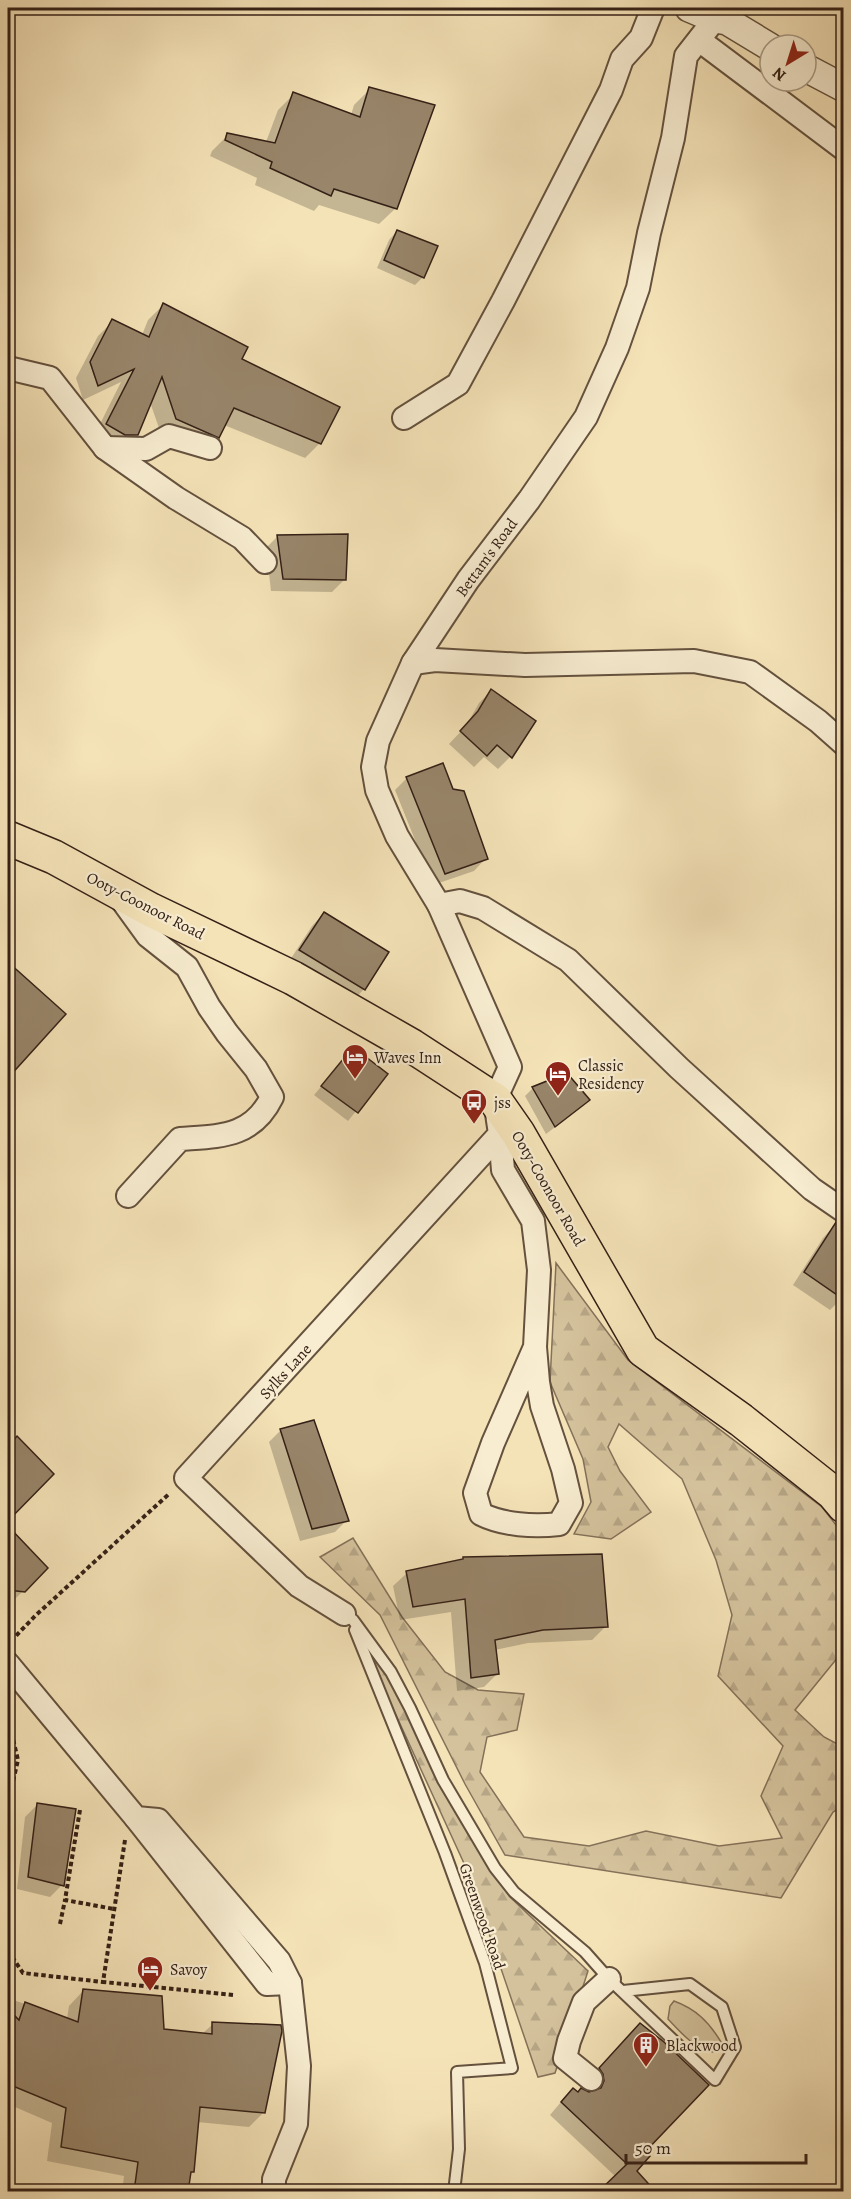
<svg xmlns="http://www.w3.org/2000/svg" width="851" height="2199" font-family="Alegreya,serif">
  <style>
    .grass { fill: #d4c29c; stroke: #847159; stroke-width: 1.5 }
    .forest { fill: url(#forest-firs); stroke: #847159; stroke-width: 1.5 }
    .shadow { fill: #0003 }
    .building { fill: #98856a; stroke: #342016; stroke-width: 1.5 }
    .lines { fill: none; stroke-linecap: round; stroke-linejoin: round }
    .service-casing { stroke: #64513e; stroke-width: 14 }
    .minor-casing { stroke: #64513e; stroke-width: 26 }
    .tertiary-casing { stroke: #64513e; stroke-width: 30 }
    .trunk-casing { stroke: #342016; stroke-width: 36 }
    .path { stroke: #342016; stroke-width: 4; stroke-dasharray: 4.5 3; stroke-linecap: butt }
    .service { stroke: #f8edd1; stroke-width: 10 }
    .minor { stroke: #f8edd1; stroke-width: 22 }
    .tertiary { stroke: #f8edd1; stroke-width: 27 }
    .trunk { stroke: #f5e3b8; stroke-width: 33 }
    .labels { text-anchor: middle; stroke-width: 4.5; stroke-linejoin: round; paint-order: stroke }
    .street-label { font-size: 16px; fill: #342016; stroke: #f8edd1 }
    .poi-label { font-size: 16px; fill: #342016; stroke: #f8edd1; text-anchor: start }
  </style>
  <defs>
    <pattern id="forest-firs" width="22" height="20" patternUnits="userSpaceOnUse" patternTransform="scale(1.5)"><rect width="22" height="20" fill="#d4c29c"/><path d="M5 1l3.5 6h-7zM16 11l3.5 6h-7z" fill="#b7a686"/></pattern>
  </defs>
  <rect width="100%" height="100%" fill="#f5e3b8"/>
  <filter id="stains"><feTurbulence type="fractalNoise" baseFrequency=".00333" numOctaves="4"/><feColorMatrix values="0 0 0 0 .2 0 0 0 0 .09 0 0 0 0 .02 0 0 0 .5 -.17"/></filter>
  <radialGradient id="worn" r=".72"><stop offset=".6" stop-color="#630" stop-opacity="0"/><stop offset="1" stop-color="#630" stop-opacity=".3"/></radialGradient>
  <path class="grass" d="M674 2001C696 2009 709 2022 721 2042L713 2052C694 2048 681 2033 668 2019L670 2006Z"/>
  <g class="forest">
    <path d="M556 1263 628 1360 822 1507 843 1534V1651L795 1710 824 1737 843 1747V1806L833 1812 781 1898 505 1855 465 1784 380 1615 320 1557 353 1538 402 1617 445 1672 478 1690 524 1694 517 1730 487 1737 480 1772 524 1837 589 1846 646 1831 719 1846 782 1838 761 1796 783 1746 718 1676 732 1615 716 1560 682 1479 619 1424 608 1447 620 1471 651 1512 611 1539 574 1534 591 1502 583 1459 550 1382Z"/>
    <path d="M362 1641 369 1643 407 1711 461 1822 490 1868 510 1897 588 1971 555 2073 538 2077 468 1872Z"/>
  </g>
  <g class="shadow">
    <path d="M370 89 396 208 379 224 319 205 314 211 255 185 257 178 210 156 212 151 228 135 266 142 278 110 294 94 351 115 354 105Z"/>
    <path d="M397 231 423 277 415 285 377 268 389 240Z"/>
    <path d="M163 305 240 360 320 443 305 458 224 425 218 437 203 452 161 434 150 402 136 434 121 450 92 440 121 382 83 400 76 378 98 336 113 321 142 335 148 320Z"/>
    <path d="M278 536 345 579 332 592 271 591 266 548Z"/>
    <path d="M491 691 534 721 510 757 498 769 484 757 474 767 449 744 466 726 479 703Z"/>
    <path d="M407 778 451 790 486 858 474 871 433 885 395 790Z"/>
    <path d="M324 913 387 952 364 989 352 1002 288 963 312 926Z"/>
    <path d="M8 950 11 954 8 959Z"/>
    <path d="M8 964 63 1014 8 1075Z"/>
    <path d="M353 1049 386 1074 348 1121 314 1095Z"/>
    <path d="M533 1088 580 1108 546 1134 525 1096Z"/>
    <path d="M835 1225 844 1231V1296L830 1310 793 1285 823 1238Z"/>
    <path d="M281 1430 347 1520 335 1532 300 1541 269 1442Z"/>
    <path d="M8 1443 52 1474 8 1519Z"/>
    <path d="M8 1529 46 1568 11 1603H8Z"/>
    <path d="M407 1573 606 1626 592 1640 528 1643 495 1650 498 1673 484 1687 457 1691 451 1612 400 1620 393 1586Z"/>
    <path d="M37 1805 62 1885 50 1897 17 1889 25 1817Z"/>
    <path d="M83 1991 163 2031 202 2034 213 2024 263 2113 249 2127 197 2122 192 2172 189 2175 187 2192H122L124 2176 47 2161 52 2123 8 2104V1998L67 2019 69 2006Z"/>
    <path d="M628 2038 643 2152 616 2177 550 2115 561 2102 578 2094 593 2093 588 2082Z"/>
  </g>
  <g class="building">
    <path d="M369 87 435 105 397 209 334 189 331 196 270 168 272 162 225 140 227 133 275 143 293 92 360 117Z"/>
    <path d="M397 230 438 246 424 278 384 260Z"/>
    <path d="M163 303 248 347 242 359 340 407 321 444 234 408 219 438 176 419 162 377 138 435H125L106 424 134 369 98 386 90 362 112 319 149 337Z"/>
    <path d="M348 534 346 580 283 579 277 535Z"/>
    <path d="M491 689 536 721 512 758 497 745 487 756 460 731 478 711Z"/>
    <path d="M443 763 453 789 464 791 488 859 445 874 406 777Z"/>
    <path d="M324 912 389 952 365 990 299 950Z"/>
    <path d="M8 962 66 1014 8 1078Z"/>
    <path d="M353 1047 388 1074 358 1113 321 1086Z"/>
    <path d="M567 1073 590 1100 555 1127 532 1087Z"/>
    <path d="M836 1222 843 1224V1299L804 1272Z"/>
    <path d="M314 1420 349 1521 312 1529 280 1429Z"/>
    <path d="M17 1436 54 1474 8 1521V1447Z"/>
    <path d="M8 1526 48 1568 25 1592 8 1590Z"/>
    <path d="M602 1554 608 1627 543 1630 495 1640 499 1674 471 1678 465 1599 413 1607 406 1571 463 1559V1557Z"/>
    <path d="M37 1803 76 1809 64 1886 28 1877Z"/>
    <path d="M83 1989 162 1996 164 2029 212 2034V2022L281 2025 282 2031 265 2113 200 2107 194 2172H191L188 2192H134L138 2162 61 2147 66 2108 8 2084V2009L19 2020 25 2002 78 2022Z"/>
    <path d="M640 2023 664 2042 709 2085 645 2152 650 2156 637 2171 656 2192H598L627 2164 561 2102 573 2088 578 2092 581 2088 589 2092 601 2088 604 2081 603 2074 599 2068Z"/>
  </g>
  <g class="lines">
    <g class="service-casing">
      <g id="service">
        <path d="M344 1614 353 1620 391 1672 410 1708 443 1780 495 1868 514 1892 585 1952 609 1979 715 2080 735 2047 722 2007 690 1984 623 1991"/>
        <path d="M355 1630 445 1853 485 1963 512 2068 457 2072 459 2149 454 2192"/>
      </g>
    </g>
    <g class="minor-casing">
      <g id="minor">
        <path d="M699 40 844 149"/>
        <path d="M8 368 50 378 105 448 176 498 242 538 265 562"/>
        <path d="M404 418 458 384 503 301 611 90 622 59 641 38 653 8"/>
        <path d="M105 448 146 449 169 436 210 448"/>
        <path d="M413 663 435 660 525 665 694 661 750 672 818 721 844 744"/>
        <path d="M119 896 148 936 187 967 209 1007 227 1033 256 1069 272 1097C252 1138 219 1136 180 1139L128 1196"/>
        <path d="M439 905 460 901 483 908 568 960 679 1068 812 1189 844 1211"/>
        <path d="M500 1134 503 1170 533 1221 539 1270 535 1347 538 1382 542 1406 563 1469 571 1503 559 1524C534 1527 503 1525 481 1514L475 1493 493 1443 535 1347"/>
        <path d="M344 1614 299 1586 186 1478 500 1134 495 1100 510 1067 439 905 397 836 377 790 373 767 378 741 413 663 468 580 529 500 586 417 617 348 638 288 649 233 673 138 686 56 715 19V8"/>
        <path d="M8 1664 136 1818 158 1820 279 1961 290 1983 299 2066 296 2124 274 2179V2192"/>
        <path d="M136 1818 267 1984 290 1983"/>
        <path d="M591 2079 565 2058 569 2041 584 2002 609 1979"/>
      </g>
    </g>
    <g class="tertiary-casing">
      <g id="tertiary">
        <path d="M689 8 715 19 727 21 770 47"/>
        <path d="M806 68 844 88"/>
      </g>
    </g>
    <g class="trunk-casing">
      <path id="trunk" d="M8 838 54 857 151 910 293 978 412 1046 495 1100 518 1133 643 1350 741 1420 833 1493 844 1506"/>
    </g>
    <g class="path">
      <path d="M11 1641 35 1616 170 1493"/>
      <path d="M8 1718 18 1760 8 1803"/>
      <path d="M80 1810 65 1900 114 1909"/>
      <path d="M125 1840 103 1982 233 1995"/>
      <path d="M60 1924 65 1900"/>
      <path d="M8 1951 23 1973 103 1982"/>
    </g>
    <use href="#service" class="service"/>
    <use href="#minor" class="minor"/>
    <use href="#tertiary" class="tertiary"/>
    <use href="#trunk" class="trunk"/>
  </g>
  <defs>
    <g id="hotel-pin" transform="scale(1.35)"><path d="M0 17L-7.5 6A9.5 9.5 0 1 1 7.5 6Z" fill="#8f2418" stroke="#f8edd1"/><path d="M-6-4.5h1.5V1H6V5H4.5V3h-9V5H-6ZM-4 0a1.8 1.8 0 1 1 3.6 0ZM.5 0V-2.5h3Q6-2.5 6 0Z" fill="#fff"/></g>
    <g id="bus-pin" transform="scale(1.35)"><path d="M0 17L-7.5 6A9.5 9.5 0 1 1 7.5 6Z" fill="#8f2418" stroke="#f8edd1"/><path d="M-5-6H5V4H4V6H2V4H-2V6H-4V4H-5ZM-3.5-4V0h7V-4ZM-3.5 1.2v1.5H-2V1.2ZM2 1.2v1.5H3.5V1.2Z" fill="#fff"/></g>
    <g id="building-pin" transform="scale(1.35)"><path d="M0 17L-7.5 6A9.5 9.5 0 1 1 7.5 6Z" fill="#8f2418" stroke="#f8edd1"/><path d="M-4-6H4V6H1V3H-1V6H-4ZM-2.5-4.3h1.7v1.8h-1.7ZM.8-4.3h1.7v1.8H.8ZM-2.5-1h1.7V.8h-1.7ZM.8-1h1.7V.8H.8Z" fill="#fff"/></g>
  </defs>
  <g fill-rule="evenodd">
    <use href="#hotel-pin" x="355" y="1057"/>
    <use href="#hotel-pin" x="558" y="1074"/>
    <use href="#bus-pin" x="474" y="1102"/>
    <use href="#hotel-pin" x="150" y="1969"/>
    <use href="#building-pin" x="646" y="2045"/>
  </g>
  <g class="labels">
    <g class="street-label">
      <text transform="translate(486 557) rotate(-54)" y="6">Bettam's Road</text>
      <text transform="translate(146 905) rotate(27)" y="6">Ooty-Coonoor Road</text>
      <text transform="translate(549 1188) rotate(60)" y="6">Ooty-Coonoor Road</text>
      <text transform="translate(285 1371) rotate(-48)" y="6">Sylks Lane</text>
      <text transform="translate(483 1916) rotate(71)" y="6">Greenwood Road</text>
    </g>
    <g class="poi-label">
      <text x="374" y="1063">Waves Inn</text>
      <text x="578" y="1071">Classic<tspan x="578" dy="18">Residency</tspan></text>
      <text x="494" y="1108">jss</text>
      <text x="170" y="1975">Savoy</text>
      <text x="666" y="2051">Blackwood</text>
    </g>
  </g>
  <rect width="851" height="2199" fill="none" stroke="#f5e3b8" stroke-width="30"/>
  <rect x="9" y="9" width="833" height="2181" fill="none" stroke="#342016" stroke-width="3"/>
  <rect x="15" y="15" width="821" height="2169" fill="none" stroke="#342016" stroke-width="1.5"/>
  <g transform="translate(788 63) rotate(218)"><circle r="28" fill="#f8edd1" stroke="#aa9b86" stroke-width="1.5"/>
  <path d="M0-4.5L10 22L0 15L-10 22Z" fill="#8f2418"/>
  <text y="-9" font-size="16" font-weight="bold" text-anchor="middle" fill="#342016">N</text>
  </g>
  <path d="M626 2154v9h180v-9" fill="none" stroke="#342016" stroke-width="3"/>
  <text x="635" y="2154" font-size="18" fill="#342016" stroke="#f8edd1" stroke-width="4.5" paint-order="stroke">50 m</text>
  <rect width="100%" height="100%" filter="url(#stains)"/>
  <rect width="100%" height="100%" fill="url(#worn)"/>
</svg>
